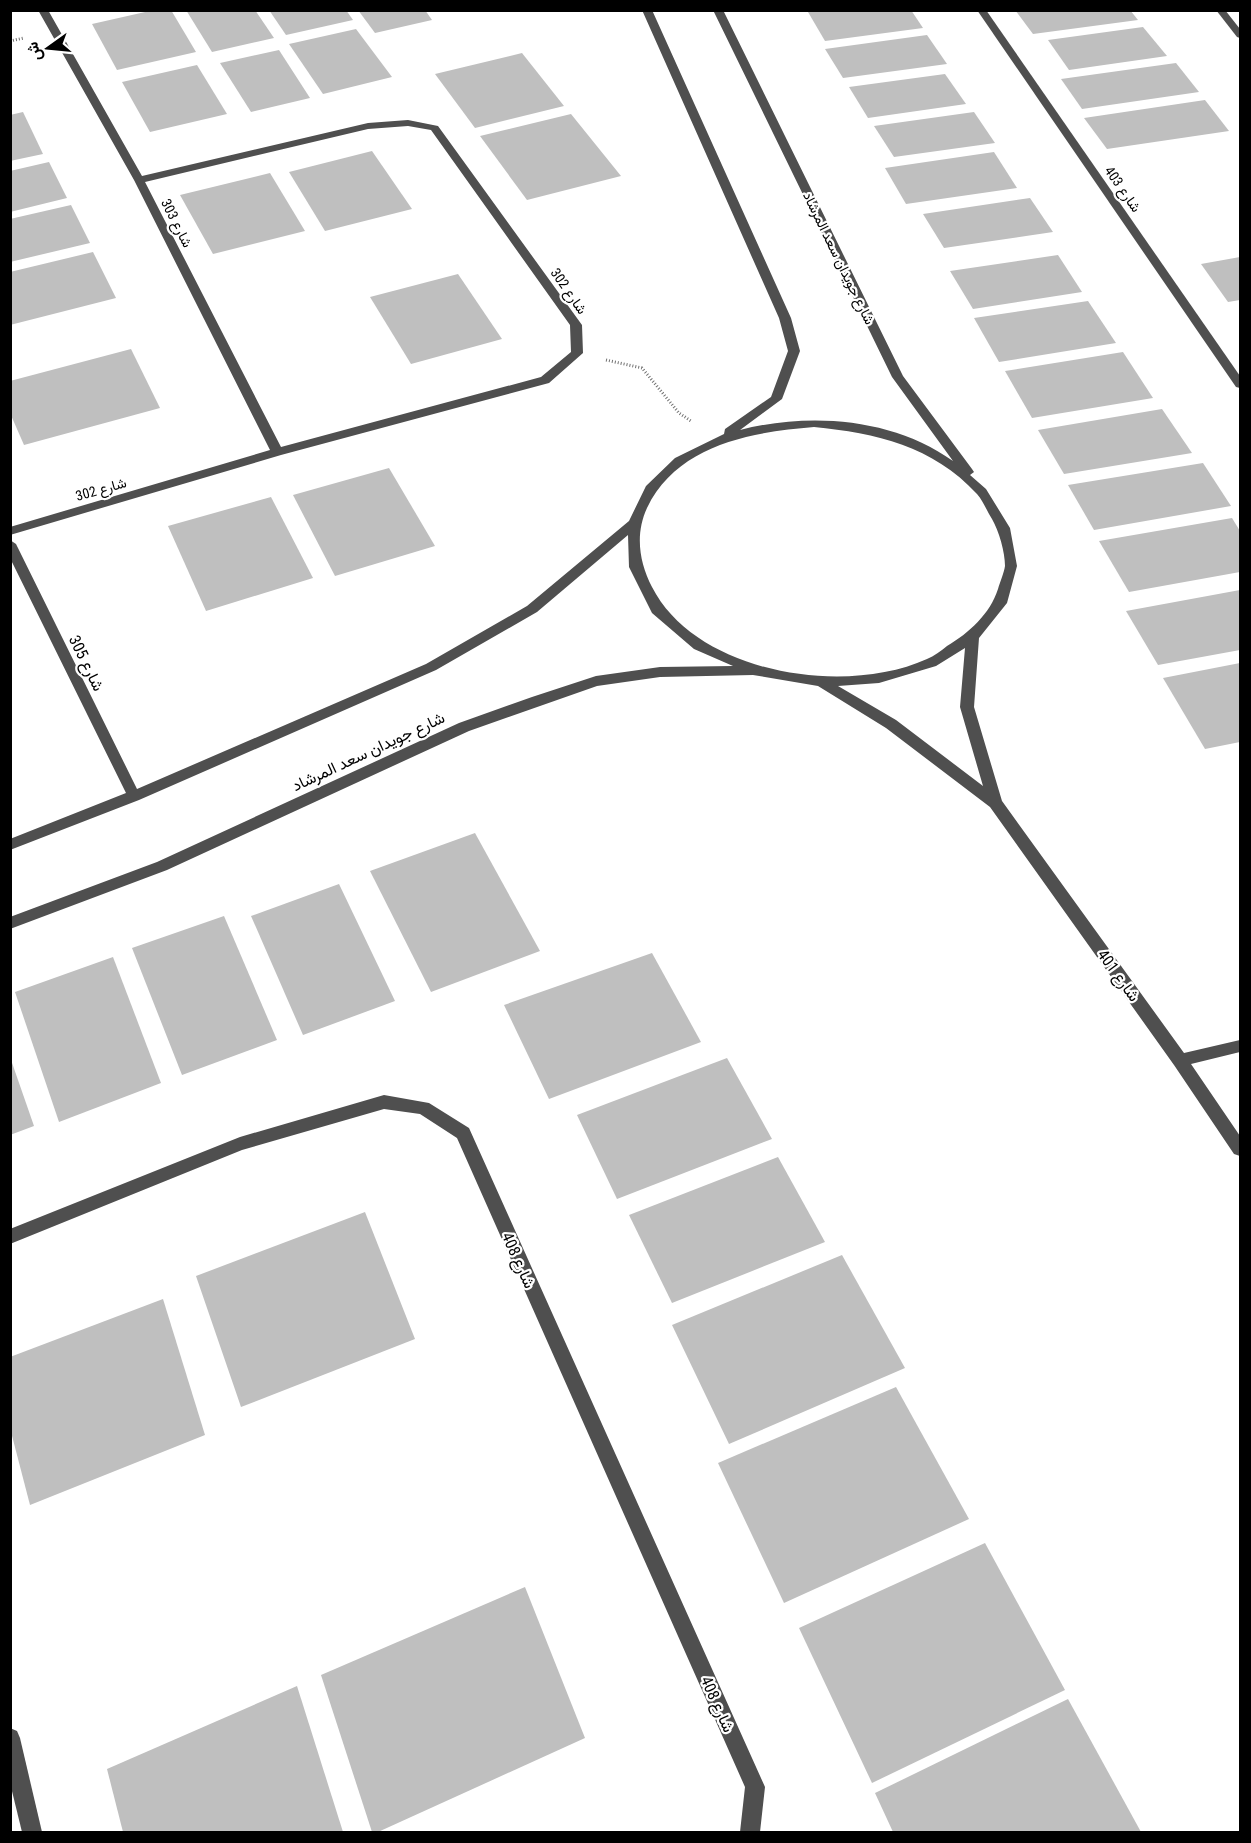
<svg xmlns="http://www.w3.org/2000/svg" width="1251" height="1843" font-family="'Roboto Condensed',Vazirmatn,sans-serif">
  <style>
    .building { fill: #bfbfbf }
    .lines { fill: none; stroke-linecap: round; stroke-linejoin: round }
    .path { stroke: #717171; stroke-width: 3; stroke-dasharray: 1 2; stroke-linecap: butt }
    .minor { fill: #4f4f4f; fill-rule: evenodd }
    .labels { text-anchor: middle; stroke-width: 4.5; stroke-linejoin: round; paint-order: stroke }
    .far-street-label { font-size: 14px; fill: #000; stroke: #fff }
    .street-label { font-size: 16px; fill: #000; stroke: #fff }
  </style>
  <rect width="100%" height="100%" fill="#fff"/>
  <g class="building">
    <path d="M154 10H171L196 52 117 70 92 24Z"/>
    <path d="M186 10H255L274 38 212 52Z"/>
    <path d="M269 10H346L353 20 286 35Z"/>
    <path d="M358 10H425L432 20 375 33Z"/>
    <path d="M822 10H911L923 28 825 41 808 12Z"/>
    <path d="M1015 10H1130L1138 20 1033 34Z"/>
    <path d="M1143 27 1167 56 1069 70 1048 40Z"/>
    <path d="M356 29 392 77 323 94 289 44Z"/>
    <path d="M927 35 947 64 843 78 825 49Z"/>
    <path d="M279 50 310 98 251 112 220 63Z"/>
    <path d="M522 53 564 106 475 128 435 74Z"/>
    <path d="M1176 63 1199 92 1082 109 1061 79Z"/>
    <path d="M197 65 227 114 150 132 122 82Z"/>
    <path d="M945 74 966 104 868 118 849 87Z"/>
    <path d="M1205 100 1229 131 1107 149 1084 118Z"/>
    <path d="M23 112 43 154 10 161V115Z"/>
    <path d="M974 112 995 143 894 157 874 126Z"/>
    <path d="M571 114 621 176 527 200 480 136Z"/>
    <path d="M372 151 412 209 325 231 289 172Z"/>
    <path d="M994 152 1017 188 906 204 885 168Z"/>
    <path d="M49 162 67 198 10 212V171Z"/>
    <path d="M270 173 305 231 213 254 180 195Z"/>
    <path d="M1030 198 1053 232 944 248 923 214Z"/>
    <path d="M71 205 90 243 10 262V219Z"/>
    <path d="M93 252 116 298 10 325V272Z"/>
    <path d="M1058 255 1082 292 973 309 950 271Z"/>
    <path d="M1240 257V300L1228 302 1201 264Z"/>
    <path d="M458 274 502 339 411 364 370 297Z"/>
    <path d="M1088 301 1116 343 999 362 974 318Z"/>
    <path d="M131 349 160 408 24 445 10 413V381Z"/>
    <path d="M1123 352 1153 398 1032 418 1005 371Z"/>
    <path d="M1162 409 1192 453 1064 474 1038 430Z"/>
    <path d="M1203 463 1231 506 1094 530 1068 485Z"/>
    <path d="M389 468 435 546 335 576 293 495Z"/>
    <path d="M271 497 313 578 206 611 168 526Z"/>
    <path d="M1232 518 1240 531V572L1129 592 1099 541Z"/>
    <path d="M1240 590V650L1158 665 1126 611Z"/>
    <path d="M1240 663V742L1205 749 1163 678Z"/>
    <path d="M475 833 540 951 431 992 370 871Z"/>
    <path d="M339 884 395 1001 303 1035 251 916Z"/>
    <path d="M224 916 277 1040 182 1075 132 948Z"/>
    <path d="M652 953 701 1042 549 1099 504 1005Z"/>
    <path d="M113 957 161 1083 59 1122 15 992Z"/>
    <path d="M10 1057 34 1126 10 1135Z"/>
    <path d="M727 1058 772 1139 617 1199 577 1115Z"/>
    <path d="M778 1157 825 1242 672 1303 629 1215Z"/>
    <path d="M365 1212 415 1339 241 1407 196 1276Z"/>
    <path d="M842 1255 905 1368 729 1444 672 1325Z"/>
    <path d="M163 1299 205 1435 30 1505 10 1428V1357Z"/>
    <path d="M896 1387 969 1519 784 1603 718 1463Z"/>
    <path d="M985 1543 1065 1690 872 1783 799 1628Z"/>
    <path d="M525 1587 585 1738 378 1832H372L321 1675Z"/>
    <path d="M297 1686 343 1832H123L107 1769Z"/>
    <path d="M1068 1699 1141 1832H893L875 1793Z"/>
  </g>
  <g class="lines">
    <g class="path">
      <path d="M10 41 24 38"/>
      <path d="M606 360 642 368 679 413 691 421"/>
    </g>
    <g class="minor">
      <path d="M38 10H48L142 176 368 123 408 120 438 126 582 325 583 353 549 383 281 455 10 535V527L270 450 134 180ZM408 126 431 130 570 325 571 352 541 377 281 447 145 182 368 129Z"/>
      <path d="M642 10H652L791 318 800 351 782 399 740 430C810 412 893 418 953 461L892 377 713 10H723L903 376 972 469 974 472 970 475 986 489 1010 528 1017 566 1007 603 979 638 974 707 1002 801 1184 1053 1240 1040V1052L1191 1064 1240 1136V1156L1234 1154 1174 1065 990 807 886 728 818 686 753 675 660 677 597 686 469 731 167 870 10 929V917L157 862 459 723 532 697 596 676 660 667 733 666 694 649 652 613 629 567 628 535 537 612 436 670 139 800 10 850V839L126 793 10 558V540L16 544 137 789 426 664 527 606 629 521 646 486 675 458 724 434 725 429 771 397 788 351 779 318ZM814 427C876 433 933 446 977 494 983 501 987 511 992 519 999 531 1005 552 1005 566 1004 573 1000 582 998 589 990 614 969 633 947 646 941 651 934 656 927 659 843 697 696 673 652 587 639 562 635 534 647 508 677 445 751 432 814 427ZM965 648 960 707 983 786 896 720 838 686 879 683 936 666Z"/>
      <path d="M977 10H986L1240 376V388L1236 387Z"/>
      <path d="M1216 10H1225L1240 29V38L1237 37Z"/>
      <path d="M384 1095 429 1103 469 1128 765 1787 760 1832H740L745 1787 457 1138 420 1114 384 1109 242 1150 10 1244V1229L240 1137Z"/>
      <path d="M10 1728 17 1731 20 1738 42 1832H22L10 1783Z"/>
    </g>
  </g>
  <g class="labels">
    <g class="far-street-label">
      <text transform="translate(1123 189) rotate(55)" y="5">شارع 403</text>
      <text transform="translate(177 223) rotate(63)" y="5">شارع 303</text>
      <text transform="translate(839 258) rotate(64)" y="5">شارع جويدان سعد المرشاد</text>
      <text transform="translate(569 291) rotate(55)" y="5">شارع 302</text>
      <text transform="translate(101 489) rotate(-16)" y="5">شارع 302</text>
    </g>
    <g class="street-label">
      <text transform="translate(87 663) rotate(64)" y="6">شارع 305</text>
      <text transform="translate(368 751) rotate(-25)" y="6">شارع جويدان سعد المرشاد</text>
      <text transform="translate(1119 975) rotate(54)" y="6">شارع 401</text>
      <text transform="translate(519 1260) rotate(66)" y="6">شارع 408</text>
      <text transform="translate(718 1704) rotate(66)" y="6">شارع 408</text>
    </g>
  </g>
  <rect width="1251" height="1843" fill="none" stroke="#000000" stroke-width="24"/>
  <g transform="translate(48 48) rotate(255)" stroke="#ffffff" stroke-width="4.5" paint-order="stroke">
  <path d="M0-4.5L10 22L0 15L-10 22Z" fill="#000000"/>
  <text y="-9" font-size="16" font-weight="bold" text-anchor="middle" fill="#000000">ش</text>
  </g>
</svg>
